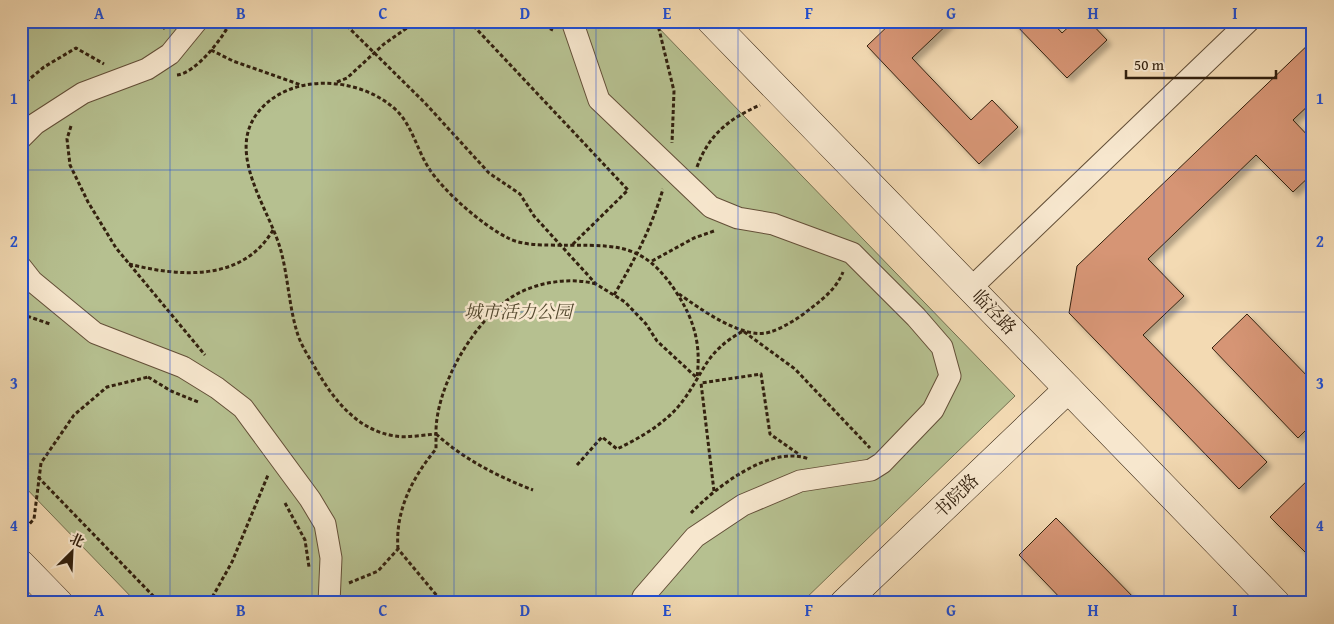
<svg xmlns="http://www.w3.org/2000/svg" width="1334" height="624" font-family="'Gentium Book Plus','Noto Serif SC',serif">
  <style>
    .green { fill: #b6c090; stroke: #747050 }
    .building { fill: #d69574; stroke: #33210f; filter: url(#shadow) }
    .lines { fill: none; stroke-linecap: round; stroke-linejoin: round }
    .street-casing { stroke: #634f38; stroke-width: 23 }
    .secondary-casing { stroke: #33210f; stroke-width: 29 }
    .path { stroke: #33210f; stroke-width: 3; stroke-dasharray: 4 2.5; stroke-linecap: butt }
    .street { stroke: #f7e7ce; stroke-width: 21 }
    .secondary { stroke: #f7e7ce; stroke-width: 28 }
    .grid { fill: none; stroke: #1d4ed8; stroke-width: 1; stroke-opacity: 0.55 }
    .labels { text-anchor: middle; stroke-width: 5; stroke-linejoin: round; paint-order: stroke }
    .park-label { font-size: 18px; font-style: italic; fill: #54492f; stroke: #f7e7ce }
    .street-label { font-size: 18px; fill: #33210f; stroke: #f7e7ce }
    .neatline { fill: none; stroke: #1d4ed8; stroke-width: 2 }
    .grid-label { font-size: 16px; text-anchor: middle; font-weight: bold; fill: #1d4ed8 }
  </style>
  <defs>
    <filter id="shadow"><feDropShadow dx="4.5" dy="4.5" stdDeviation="2.5" flood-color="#0004"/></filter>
  </defs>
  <rect width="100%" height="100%" fill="#f3dab3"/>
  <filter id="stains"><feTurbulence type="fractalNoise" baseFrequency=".004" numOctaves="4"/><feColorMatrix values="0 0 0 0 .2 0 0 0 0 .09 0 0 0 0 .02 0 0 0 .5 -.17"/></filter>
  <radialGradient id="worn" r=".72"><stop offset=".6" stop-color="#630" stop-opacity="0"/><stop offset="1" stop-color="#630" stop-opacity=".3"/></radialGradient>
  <path class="green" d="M21 21H652L1015 396 801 603H137L21 483Z"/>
  <g class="building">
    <path d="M893 21H951L912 58 971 120 992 100 1018 127 979 164 867 46Z"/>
    <path d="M1012 21H1051L1062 33 1075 21H1089L1107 40 1067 78Z"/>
    <path d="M1313 40V101L1293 120 1313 141V173L1293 192 1256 155 1148 259 1184 296 1143 335 1267 462 1239 489 1069 313 1077 266Z"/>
    <path d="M1247 314 1313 382V423L1298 438 1212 348Z"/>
    <path d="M1313 475V560L1270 517Z"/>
    <path d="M1056 518 1139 603H1065L1019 555Z"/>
  </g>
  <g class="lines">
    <g class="street-casing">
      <g id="street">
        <path d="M572 21 599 100 711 207 738 218 773 224 852 253 916 317 942 347 950 376 933 410 882 463 871 470 800 481 743 505 695 537 643 597 641 603"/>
        <path d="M21 138 35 124 83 93 147 69 170 54 197 21"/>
        <path d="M21 267 32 281 95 333 183 367 217 388 243 408 310 499 325 524 331 558 329 603"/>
        <path d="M971 288 1249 21"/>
      </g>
    </g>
    <g class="secondary-casing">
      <g id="secondary">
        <path d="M711 21 1276 603"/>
        <path d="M21 564 59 603"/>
        <path d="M844 603 1068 389"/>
      </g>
    </g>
    <g class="path">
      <path d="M159 21 165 29"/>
      <path d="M342 21 425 103 489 173 520 194 534 216 596 284 625 302 646 324 657 341 696 377"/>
      <path d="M469 21 628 190 572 245"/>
      <path d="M532 21 553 30"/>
      <path d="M657 21 674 91 672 143"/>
      <path d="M211 50 233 61 301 85"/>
      <path d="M177 75C196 73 223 38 231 21"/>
      <path d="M337 82 347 78 384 44 417 21"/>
      <path d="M21 86 44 67 76 48 104 64"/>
      <path d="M71 126 67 139 70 165 88 202 116 248 205 355"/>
      <path d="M697 167C709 134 729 119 760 105"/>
      <path d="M652 261 694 238 714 231"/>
      <path d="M129 264C179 277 243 282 273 230"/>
      <path d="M596 284C570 277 538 282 515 295 474 319 435 388 436 434 423 435 407 438 395 436 355 430 331 396 313 364 307 354 300 343 297 332 289 306 288 277 281 251 270 210 227 156 256 115 288 70 364 76 399 113 413 129 417 149 428 167 443 191 482 225 508 238 519 244 536 245 548 245 610 247 641 236 678 295 695 322 701 346 697 377"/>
      <path d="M679 294C699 308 744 341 770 332 783 328 799 318 810 309 824 298 836 289 843 272"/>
      <path d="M614 295C635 259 651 229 663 189"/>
      <path d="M21 314 50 324"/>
      <path d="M148 377 171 391 198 402"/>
      <path d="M436 434C465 460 497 476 533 490"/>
      <path d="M577 465 602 437 617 449C640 438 666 423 682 402 706 370 704 353 743 331L795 369 870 448"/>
      <path d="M38 477 160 603"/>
      <path d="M714 491 701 383 761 374 770 434 800 455"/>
      <path d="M285 503 305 540 309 567"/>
      <path d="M691 513C716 487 771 444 809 459"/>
      <path d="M21 533 34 519 41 463 74 415 107 387 148 377"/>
      <path d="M398 549C395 511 412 478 436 449V434"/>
      <path d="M349 583 378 571 398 549 443 603"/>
      <path d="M209 603 232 562 268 475"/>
    </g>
    <use href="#street" class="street"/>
    <use href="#secondary" class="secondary"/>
  </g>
  <path class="grid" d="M170 21V603M312 21V603M454 21V603M596 21V603M738 21V603M880 21V603M1022 21V603M1164 21V603M21 170H1313M21 312H1313M21 454H1313"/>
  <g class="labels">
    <g class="park-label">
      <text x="518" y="318">城市活力公园</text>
    </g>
    <g class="street-label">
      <text transform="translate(994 312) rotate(46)" y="6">临泾路</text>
      <text transform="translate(956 496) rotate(-44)" y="6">书院路</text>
    </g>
  </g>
  <rect width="1334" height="624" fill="none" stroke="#f3dab3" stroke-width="55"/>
  <g transform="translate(72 552) rotate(24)" stroke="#f7e7ce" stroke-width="4" paint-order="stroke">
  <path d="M0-4L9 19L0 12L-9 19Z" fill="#33210f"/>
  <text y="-8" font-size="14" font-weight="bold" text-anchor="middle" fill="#33210f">北</text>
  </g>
  <path d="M1126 70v8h150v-8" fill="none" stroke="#33210f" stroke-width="2.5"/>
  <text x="1134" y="70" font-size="15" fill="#33210f" stroke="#f7e7ce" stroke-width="4" paint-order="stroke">50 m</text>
  <rect x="28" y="28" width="1278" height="568" class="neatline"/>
  <g class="grid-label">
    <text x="99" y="19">A</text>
    <text x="241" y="19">B</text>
    <text x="383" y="19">C</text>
    <text x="525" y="19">D</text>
    <text x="667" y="19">E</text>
    <text x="809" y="19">F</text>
    <text x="951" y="19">G</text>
    <text x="1093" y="19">H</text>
    <text x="1235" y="19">I</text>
    <text x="14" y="104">1</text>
    <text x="1320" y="104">1</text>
    <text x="14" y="247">2</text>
    <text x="1320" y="247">2</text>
    <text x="14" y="389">3</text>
    <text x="1320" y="389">3</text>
    <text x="14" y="531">4</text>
    <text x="1320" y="531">4</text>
    <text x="99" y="616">A</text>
    <text x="241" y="616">B</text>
    <text x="383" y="616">C</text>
    <text x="525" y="616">D</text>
    <text x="667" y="616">E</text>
    <text x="809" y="616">F</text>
    <text x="951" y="616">G</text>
    <text x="1093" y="616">H</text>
    <text x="1235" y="616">I</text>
  </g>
  <rect width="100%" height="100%" filter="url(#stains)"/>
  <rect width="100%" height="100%" fill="url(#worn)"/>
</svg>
